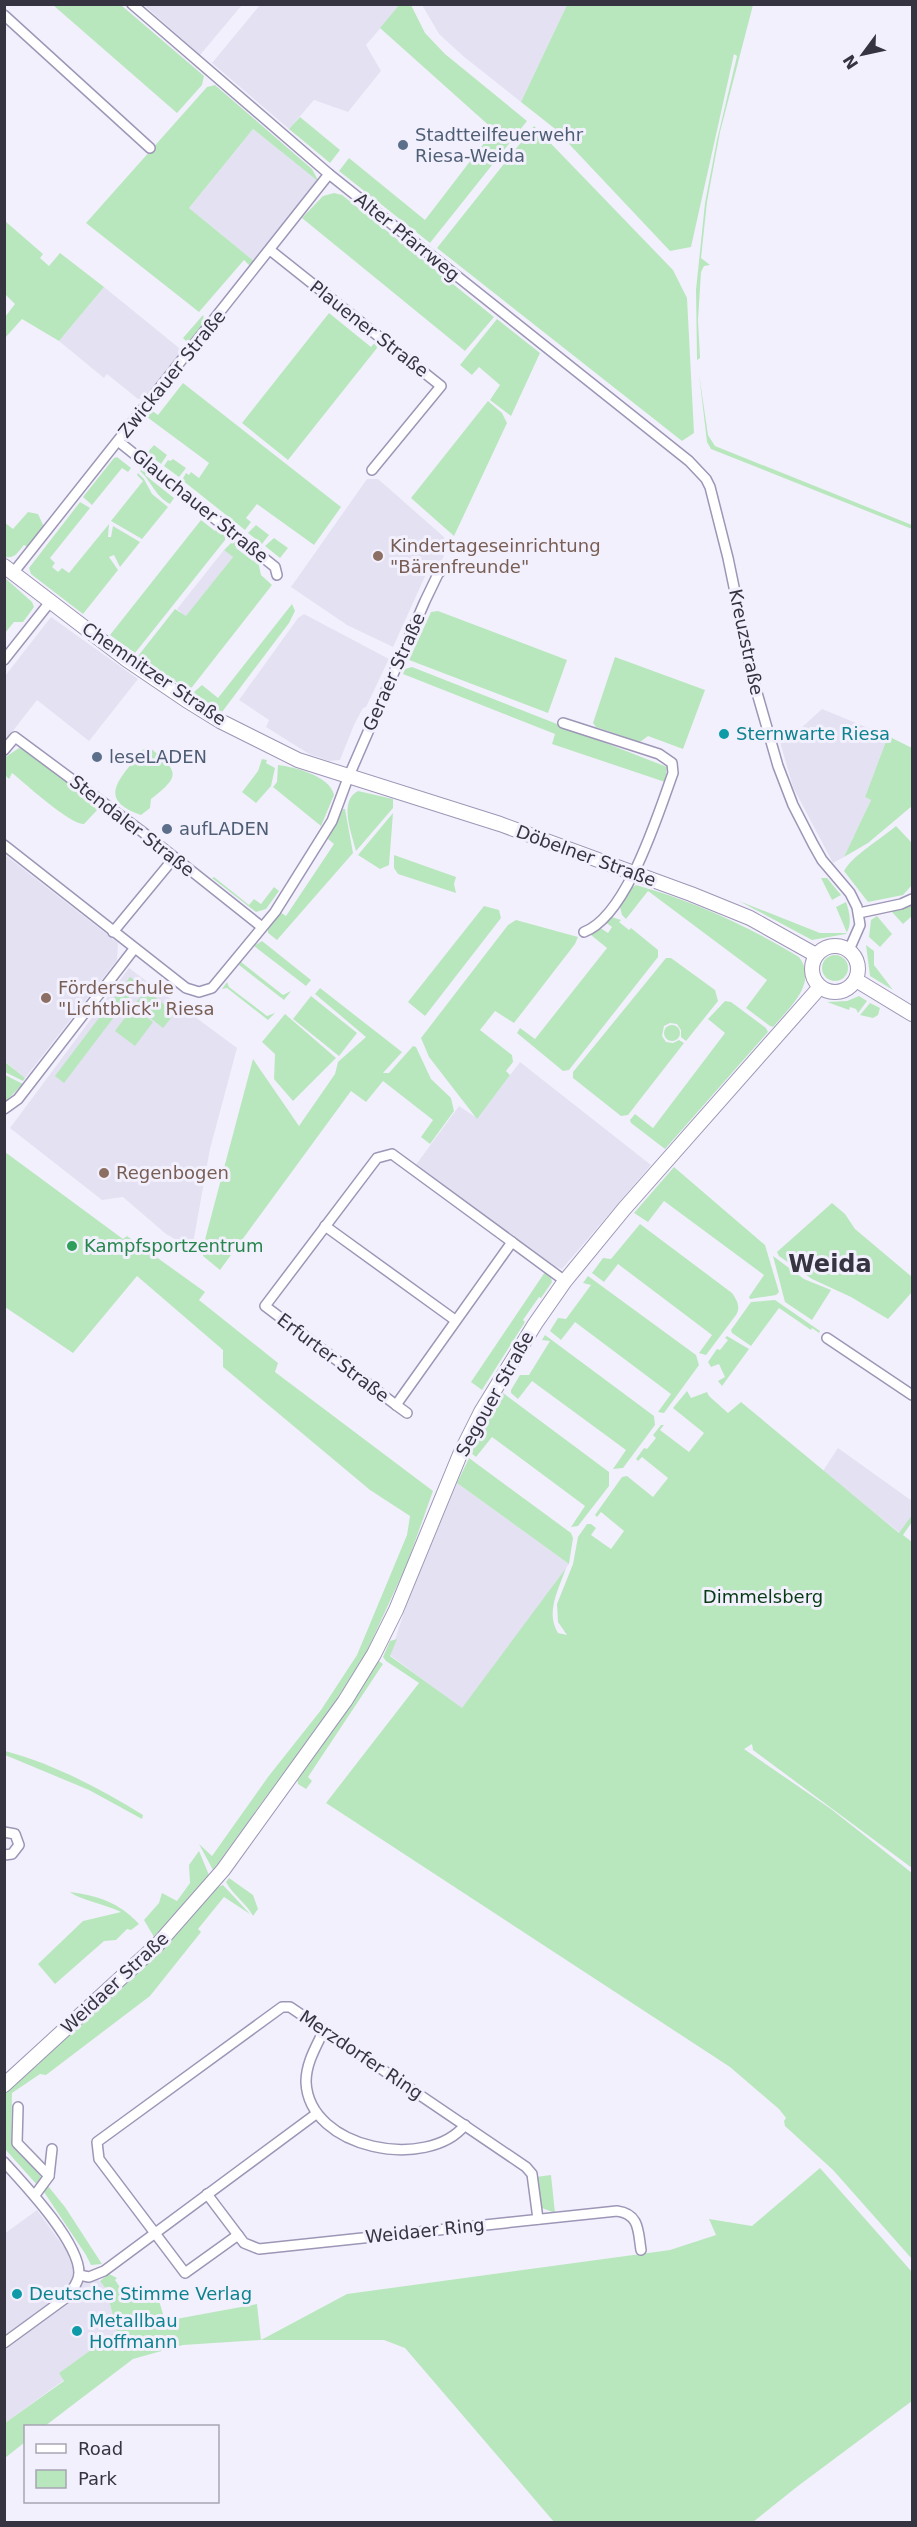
<svg xmlns="http://www.w3.org/2000/svg" width="917" height="2527" font-family="'DejaVu Sans',sans-serif">
  <style>
    .built { fill: #e4e1f2 }
    .green { fill: #b9e7bd }
    .lines { fill: none; stroke-linecap: round; stroke-linejoin: round }
    .street-casing { stroke: #9d96b6; stroke-width: 12 }
    .secondary-casing { stroke: #9d96b6; stroke-width: 16 }
    .street { stroke: #fff; stroke-width: 9 }
    .secondary { stroke: #fff; stroke-width: 14 }
    .service-dot { fill: #5c6f8a; stroke: #f3f0fe; stroke-width: 2 }
    .education-dot { fill: #8d6e63; stroke: #f3f0fe; stroke-width: 2 }
    .culture-dot { fill: #0f9aa8; stroke: #f3f0fe; stroke-width: 2 }
    .leisure-dot { fill: #2e9e5b; stroke: #f3f0fe; stroke-width: 2 }
    .labels { text-anchor: middle; stroke-width: 6; stroke-linejoin: round; paint-order: stroke }
    .service-label { font-size: 18px; fill: #4e5e75; stroke: #f3f0fe; text-anchor: start }
    .street-label { font-size: 18px; fill: #373442; stroke: #f3f0fe }
    .education-label { font-size: 18px; fill: #785e54; stroke: #f3f0fe; text-anchor: start }
    .culture-label { font-size: 18px; fill: #0d838f; stroke: #f3f0fe; text-anchor: start }
    .leisure-label { font-size: 18px; fill: #27864d; stroke: #f3f0fe; text-anchor: start }
    .park-label { font-size: 18px; fill: #063a13; stroke: #f3f0fe }
    .district-label { font-size: 24px; font-weight: bold; fill: #373442; stroke: #f3f0fe }
  </style>
  <rect width="100%" height="100%" fill="#f3f0fe"/>
  <g class="built">
    <path d="M144 5H242L200 55Z"/>
    <path d="M260 5H400L366 45 381 71 348 112 314 100 289 129 212 63Z"/>
    <path d="M422 5H567L521 102 463 56 439 34Z"/>
    <path d="M253 129 319 182 255 262 189 208Z"/>
    <path d="M104 287 184 352 146 398 138 399 107 374 104 378 59 341Z"/>
    <path d="M367 479H378L444 537 447 548 440 565 427 572 393 647 347 625 291 587Z"/>
    <path d="M224 550 233 557 186 617 177 609Z"/>
    <path d="M304 614 389 659 366 707 363 708 354 725 340 760 329 761 309 754 266 727 269 720 239 700 298 618Z"/>
    <path d="M51 617 138 679 89 741 37 700 5 741V676Z"/>
    <path d="M822 709 888 736 865 797 871 800 844 857 833 863 793 787 776 728 792 732 799 730Z"/>
    <path d="M4 854 118 943 117 960 25 1078 5 1061Z"/>
    <path d="M129 968 237 1048 210 1149 192 1249 166 1234 123 1197 102 1200 10 1128Z"/>
    <path d="M520 1062 651 1165 562 1269 555 1266 415 1166 459 1106 477 1118Z"/>
    <path d="M838 1448 912 1501V1515L900 1533 823 1471Z"/>
    <path d="M457 1483 569 1564 462 1709 390 1655 407 1603Z"/>
    <path d="M37 2210 66 2250 72 2266 100 2281 106 2289 117 2331 59 2373 64 2380 5 2423 4 2234Z"/>
  </g>
  <g class="green">
    <path d="M400 4 411 5 425 33 445 54 527 121 430 243 339 171 349 158 425 220 494 130 380 28Z"/>
    <path d="M53 5H121L204 76 202 85 177 113Z"/>
    <path d="M567 5H753L720 132 707 202 701 258 710 265 704 266 701 272 698 320 700 358 697 360 696 290 705 203 717 140 737 56 734 54 691 247 670 251 554 128 521 102Z"/>
    <path d="M215 85 312 169 319 182 253 129 189 208 255 262 251 267 244 260 199 312 86 223 207 87Z"/>
    <path d="M300 117 340 150 330 163 289 129Z"/>
    <path d="M534 126 673 270 687 298 694 433 682 441 437 248Z"/>
    <path d="M334 193 342 195 494 317 465 351 302 218 323 196Z"/>
    <path d="M5 221 43 254 40 258 49 266 60 253 104 287 59 341 22 319 5 338V317L15 304 5 294Z"/>
    <path d="M329 313 371 347 376 341 377 348 288 460 242 423Z"/>
    <path d="M203 315 205 324 192 340 186 341 183 338Z"/>
    <path d="M497 319 540 353 511 416 490 400 500 385 479 367 472 375 460 365Z"/>
    <path d="M699 374 708 435 715 446 912 525V529L711 449 707 442Z"/>
    <path d="M183 383 341 507 314 545 257 504 246 518 251 522 245 530 182 480 186 473 189 475 191 472 199 478 209 463 147 417 151 410 158 415Z"/>
    <path d="M488 401 502 413 507 423 454 536 411 498Z"/>
    <path d="M154 445 167 455 161 464 147 453Z"/>
    <path d="M117 457 131 468 128 472 122 468 92 505 83 497 114 458Z"/>
    <path d="M173 459 186 468 179 477 164 466 168 460 170 461Z"/>
    <path d="M143 469H149L145 475 174 498 170 504C155 496 152 482 140 471Z"/>
    <path d="M138 473 144 479 152 494 168 507 142 539 111 521 143 481 137 475Z"/>
    <path d="M80 502 90 508 50 558 55 563 52 567 58 572 62 568 69 573 109 524 108 537H111L113 526 140 542 120 567 114 555 109 557 118 570 83 614 31 574 29 568Z"/>
    <path d="M28 512 38 514 44 527 28 547 24 545C18 552 15 559 5 557L4 522 13 529Z"/>
    <path d="M201 520 215 531 220 526 226 532 225 540 135 653 110 635Z"/>
    <path d="M256 525 269 535 262 544 248 533Z"/>
    <path d="M236 538 240 542 236 548 253 561 257 556 261 575 272 585 189 691 138 656 175 609 186 616 233 557 224 550Z"/>
    <path d="M274 538 288 548 280 558 265 546Z"/>
    <path d="M5 578 32 602 34 607 23 622H14L5 633Z"/>
    <path d="M292 604 295 611 289 623 222 712 195 695 194 692 202 685 218 698Z"/>
    <path d="M438 611 567 660 548 713 409 660 431 612Z"/>
    <path d="M615 657 705 690 683 749 648 736 640 742 596 727 593 723Z"/>
    <path d="M412 667 667 767 665 782 552 744 555 734 403 674 405 669Z"/>
    <path d="M888 736 912 748V806L868 843 844 857 871 800 865 797Z"/>
    <path d="M19 748 29 751 100 807 84 824C70 825 26 784 12 773L9 779 5 775 4 758Z"/>
    <path d="M150 748C179 771 181 776 151 799L150 808 141 815C94 798 122 778 142 750Z"/>
    <path d="M262 759 267 760 266 763 275 768 271 786 256 803 242 792 258 771Z"/>
    <path d="M278 765C295 767 330 776 334 795L321 826 273 787 277 782Z"/>
    <path d="M358 791 393 799V808L356 851C352 834 338 801 358 791Z"/>
    <path d="M343 809H345L353 853 277 940 268 933V927L280 912 286 916 334 844 328 839Z"/>
    <path d="M393 813 389 865 380 869 358 855Z"/>
    <path d="M896 826 912 843V885L903 895 868 902 844 871C853 855 881 839 896 826Z"/>
    <path d="M394 855 456 877 454 884 456 893 398 874 394 868Z"/>
    <path d="M214 877 249 905 254 899 261 904 274 887 279 891 266 909 256 912 212 878Z"/>
    <path d="M821 878H827L841 895 832 900Z"/>
    <path d="M636 885C694 901 748 926 799 957 819 983 788 1009 773 1027L770 1026 746 1008 767 980 648 891 626 919 622 915 619 903 630 889Z"/>
    <path d="M739 901 820 933H847L836 907 846 902C850 913 852 925 846 934L812 940Z"/>
    <path d="M912 904V916L903 924 891 911Z"/>
    <path d="M484 906 499 910 501 918 425 1016 408 1002Z"/>
    <path d="M609 916 621 920 619 922 629 930 631 928 658 950V957L569 1070 563 1071 517 1033 520 1028 535 1039 607 948 591 935 599 927 608 933 612 927 604 921Z"/>
    <path d="M877 916 892 934 880 947 869 937 871 920Z"/>
    <path d="M516 920 578 937 575 944 514 1023 495 1011 480 1030 512 1055 513 1062 506 1071 510 1075 477 1119 429 1057 421 1038 508 925Z"/>
    <path d="M262 941 311 980 306 986 254 946Z"/>
    <path d="M866 945 874 951V965L893 990 870 976Z"/>
    <circle cx="835" cy="968" r="13"/>
    <path d="M666 958H671L715 990 718 1001 686 1041 681 1037V1030L677 1024 670 1023 664 1026 662 1036 666 1042 673 1043 679 1040 684 1043 628 1115 621 1116 573 1078V1072Z"/>
    <path d="M241 962 283 995 291 991 284 1000 239 965Z"/>
    <path d="M130 977 139 984 64 1083 55 1076Z"/>
    <path d="M227 982 229 987 267 1016 275 1013 268 1020 227 988 222 989Z"/>
    <path d="M320 988 402 1052 383 1073H389L413 1046 416 1047 431 1079 451 1098 454 1111 430 1144 421 1137 433 1120 383 1081 366 1102 351 1091 220 1270 203 1256V1247L253 1059 299 1126 335 1074 338 1062 366 1037 315 994Z"/>
    <path d="M146 990 175 1013 163 1028 134 1005Z"/>
    <path d="M311 996 357 1033 339 1056 293 1019Z"/>
    <path d="M859 996 867 1001 858 1013 856 1009 850 1007 849 1010 827 1002 847 1001Z"/>
    <path d="M725 1001 731 1002 766 1028 768 1032 665 1149 631 1123 630 1120 635 1114 653 1128 725 1033 708 1019Z"/>
    <path d="M870 1003 880 1008 878 1015 873 1018 860 1015Z"/>
    <path d="M133 1007 153 1022 135 1046 115 1031Z"/>
    <path d="M285 1014 336 1058 293 1101 274 1079 275 1054 262 1042Z"/>
    <circle cx="672" cy="1033" r="8"/>
    <path d="M4 1061 25 1078 23 1081 5 1072Z"/>
    <path d="M5 1075 23 1084 5 1102H4Z"/>
    <path d="M5 1152 123 1239 127 1236 205 1292 199 1300 278 1363 275 1372 433 1491 407 1564 367 1651 333 1705 213 1870 199 1844 212 1856 268 1777 321 1710 357 1655 407 1535 410 1516 370 1490 223 1367V1350L137 1276 73 1353 5 1307Z"/>
    <path d="M674 1167 765 1245 779 1292 776 1295 750 1299 749 1297 764 1275 664 1201 648 1222 634 1213Z"/>
    <path d="M832 1203 845 1214 855 1229 912 1277V1292L888 1319 851 1297 812 1279 779 1256 777 1252Z"/>
    <path d="M640 1224 732 1293C737 1300 741 1307 736 1315L706 1355 699 1353 712 1335 618 1264 604 1282 592 1273 603 1258 611 1259Z"/>
    <path d="M773 1256 804 1279 831 1290 812 1320 785 1302Z"/>
    <path d="M545 1272 551 1278 552 1282 541 1298 539 1297 523 1320 525 1322 482 1390 471 1382Z"/>
    <path d="M588 1276 696 1355 699 1365 664 1413 658 1412 671 1394 575 1322 561 1340 550 1331 558 1318 566 1319 591 1285 583 1283Z"/>
    <path d="M775 1300 820 1331 819 1333 812 1328 811 1330 779 1308 751 1346 732 1333 731 1330 751 1302Z"/>
    <path d="M545 1335 654 1416 655 1425 623 1468 613 1469 626 1450 532 1381 518 1399 511 1393V1390L520 1375H529L550 1341 542 1340Z"/>
    <path d="M727 1336 749 1349 722 1386 718 1381 725 1377 719 1364 711 1367 708 1362 717 1349 720 1350 728 1340 725 1338Z"/>
    <path d="M687 1391 691 1398 707 1392 709 1396 728 1413 741 1402 899 1533 912 1515V1522L903 1535 912 1542V1868L753 1750 752 1744 744 1749 831 1809 912 1873V2259L833 2170 785 2126 784 2121 786 2118 779 2109 730 2067 326 1803 419 1683 386 1661 383 1657 390 1641 397 1639 390 1656 462 1708 566 1568C559 1589 545 1612 558 1633L567 1635 558 1622 557 1604 573 1564 578 1537 587 1524H591L596 1528 591 1535 611 1549 624 1531 601 1512 597 1517 595 1515 622 1477 627 1476 653 1497 668 1478 642 1457 638 1461 636 1459 644 1448 647 1449 656 1438 653 1435 661 1425H664L660 1430 689 1452 704 1433 673 1408Z"/>
    <path d="M503 1393 609 1472V1486L578 1526 571 1527 585 1506 492 1437 476 1457 471 1453Z"/>
    <path d="M469 1458 571 1533 573 1538 569 1564 457 1483Z"/>
    <path d="M376 1659 383 1664 308 1777 312 1781 306 1789 298 1784 297 1778Z"/>
    <path d="M5 1751C54 1764 99 1788 143 1815L142 1819 89 1790 5 1755Z"/>
    <path d="M199 1851 209 1875 154 1937 144 1920 159 1903 162 1893 177 1901 190 1883 189 1865Z"/>
    <path d="M229 1878 253 1895 258 1909 253 1916C246 1903 233 1895 226 1882Z"/>
    <path d="M223 1885 250 1914 224 1897 198 1929 201 1932 150 1996 46 2075 40 2074 12 2093 11 2142 42 2178 38 2186 5 2149V2093L161 1950 218 1887Z"/>
    <path d="M70 1892C98 1896 119 1902 139 1924L131 1930 127 1929 116 1940 104 1941 55 1984 38 1964 83 1921 121 1912C108 1905 77 1899 70 1892Z"/>
    <path d="M820 2168 912 2272V2401L798 2486 753 2522H554L405 2348 384 2340H260L183 2345 133 2359 45 2426H26L25 2442 5 2458V2423L64 2381 59 2373 117 2331 106 2289 100 2281 109 2274 117 2278 115 2280 124 2293 126 2292 129 2295 134 2291 144 2295 158 2297 165 2321 257 2304 261 2340 347 2294 670 2250 716 2235 709 2219 752 2226Z"/>
    <path d="M551 2175 555 2213 542 2208 536 2177Z"/>
    <path d="M48 2186 65 2207 102 2264 91 2265 86 2255 44 2192Z"/>
  </g>
  <g class="lines">
    <g class="street-casing">
      <g id="street">
        <path d="M132 4 329 174 689 461 706 479 710 487 728 558 753 679 778 766 793 805 813 844 822 860 850 893 857 907 860 925 849 950"/>
        <path d="M4 15 150 148"/>
        <path d="M270 250 441 386 372 470"/>
        <path d="M118 441 275 567 277 575"/>
        <path d="M13 573 329 174"/>
        <path d="M4 660 50 602"/>
        <path d="M563 723 659 754 672 763 673 773C658 814 627 916 584 932"/>
        <path d="M4 750 15 737 140 830 262 927"/>
        <path d="M4 845 186 988 199 992 212 988 275 912 332 821 348 778 425 601 438 574 443 569"/>
        <path d="M859 913 901 904 912 899"/>
        <path d="M113 932 174 858"/>
        <path d="M4 1109 18 1099 134 949"/>
        <path d="M392 1154 512 1242 396 1405 265 1306 377 1158Z"/>
        <path d="M325 1226 455 1320"/>
        <path d="M512 1242 565 1281"/>
        <path d="M827 1338 912 1395"/>
        <path d="M396 1405 407 1413"/>
        <path d="M4 1832 15 1834 19 1845 12 1854 4 1855"/>
        <path d="M324 2030C316 2047 306 2063 306 2082 309 2150 428 2171 465 2125"/>
        <path d="M18 2107 17 2143 49 2176"/>
        <path d="M4 2162C25 2185 79 2242 79 2273 79 2282 72 2290 67 2297L4 2343"/>
        <path d="M207 2194 244 2243 259 2249 617 2211C640 2214 638 2232 641 2250"/>
        <path d="M35 2195 49 2176 52 2149"/>
        <path d="M238 2235 185 2273 99 2159 97 2142 282 2007H290L526 2167 532 2174 538 2219"/>
        <path d="M79 2275 89 2277 104 2271 316 2114"/>
      </g>
    </g>
    <g class="secondary-casing">
      <g id="secondary">
        <path d="M4 566 127 660 186 700 220 721 298 760 500 824 691 894 750 918 816 955"/>
        <circle cx="835" cy="969" r="23"/>
        <path d="M856 980 912 1014"/>
        <path d="M4 2085 158 1944 223 1870 345 1701 374 1654 396 1610 461 1452 481 1412 535 1324 565 1281 624 1209 820 987"/>
      </g>
    </g>
    <use href="#street" class="street"/>
    <use href="#secondary" class="secondary"/>
  </g>
  <g class="service-dot">
    <circle cx="403" cy="145" r="6"/>
    <circle cx="97" cy="757" r="6"/>
    <circle cx="167" cy="829" r="6"/>
  </g>
  <g class="education-dot">
    <circle cx="378" cy="556" r="6"/>
    <circle cx="46" cy="998" r="6"/>
    <circle cx="104" cy="1173" r="6"/>
  </g>
  <g class="culture-dot">
    <circle cx="724" cy="734" r="6"/>
    <circle cx="17" cy="2294" r="6"/>
    <circle cx="77" cy="2331" r="6"/>
  </g>
  <circle class="leisure-dot" cx="72" cy="1246" r="6"/>
  <g class="labels">
    <g class="service-label">
      <text x="415" y="141">Stadtteilfeuerwehr<tspan x="415" dy="21">Riesa-Weida</tspan></text>
      <text x="109" y="763">leseLADEN</text>
      <text x="179" y="835">aufLADEN</text>
    </g>
    <g class="street-label">
      <text transform="translate(407 237) rotate(39)" y="6">Alter Pfarrweg</text>
      <text transform="translate(369 329) rotate(38)" y="6">Plauener Straße</text>
      <text transform="translate(172 374) rotate(-51)" y="6">Zwickauer Straße</text>
      <text transform="translate(200 506) rotate(39)" y="6">Glauchauer Straße</text>
      <text transform="translate(746 642) rotate(78)" y="6">Kreuzstraße</text>
      <text transform="translate(394 672) rotate(-66)" y="6">Geraer Straße</text>
      <text transform="translate(154 674) rotate(34)" y="6">Chemnitzer Straße</text>
      <text transform="translate(132 826) rotate(38)" y="6">Stendaler Straße</text>
      <text transform="translate(586 856) rotate(20)" y="6">Döbelner Straße</text>
      <text transform="translate(333 1358) rotate(37)" y="6">Erfurter Straße</text>
      <text transform="translate(495 1394) rotate(-61)" y="6">Segouer Straße</text>
      <text transform="translate(115 1983) rotate(-43)" y="6">Weidaer Straße</text>
      <text transform="translate(361 2055) rotate(34)" y="6">Merzdorfer Ring</text>
      <text transform="translate(425 2231) rotate(-6)" y="6">Weidaer Ring</text>
    </g>
    <g class="education-label">
      <text x="390" y="552">Kindertageseinrichtung<tspan x="390" dy="21">"Bärenfreunde"</tspan></text>
      <text x="58" y="994">Förderschule<tspan x="58" dy="21">"Lichtblick" Riesa</tspan></text>
      <text x="116" y="1179">Regenbogen</text>
    </g>
    <g class="culture-label">
      <text x="736" y="740">Sternwarte Riesa</text>
      <text x="29" y="2300">Deutsche Stimme Verlag</text>
      <text x="89" y="2327">Metallbau<tspan x="89" dy="21">Hoffmann</tspan></text>
    </g>
    <g class="leisure-label">
      <text x="84" y="1252">Kampfsportzentrum</text>
    </g>
    <g class="park-label">
      <text x="763" y="1603">Dimmelsberg</text>
    </g>
    <g class="district-label">
      <text x="830" y="1272">Weida</text>
    </g>
  </g>
  <rect width="917" height="2527" fill="none" stroke="#373442" stroke-width="12"/>
  <rect x="24" y="2425" width="195" height="78" fill="#f3f0fe" stroke="#a8a5b3" stroke-width="1.5"/>
  <rect x="36" y="2444" width="30" height="9" fill="#ffffff" stroke="#a8a5b3" stroke-width="1.5"/>
  <text x="78" y="2455" font-size="18" fill="#373442">Road</text>
  <rect x="36" y="2470" width="30" height="18" fill="#b9e7bd" stroke="#a8a5b3" stroke-width="1.5"/>
  <text x="78" y="2485" font-size="18" fill="#373442">Park</text>
  <g transform="translate(863 54) rotate(237)" stroke="#f3f0fe" stroke-width="4.5" paint-order="stroke">
  <path d="M0-4.5L10 22L0 15L-10 22Z" fill="#373442"/>
  <text y="-9" font-size="16" font-weight="bold" text-anchor="middle" fill="#373442">N</text>
  </g>
</svg>
